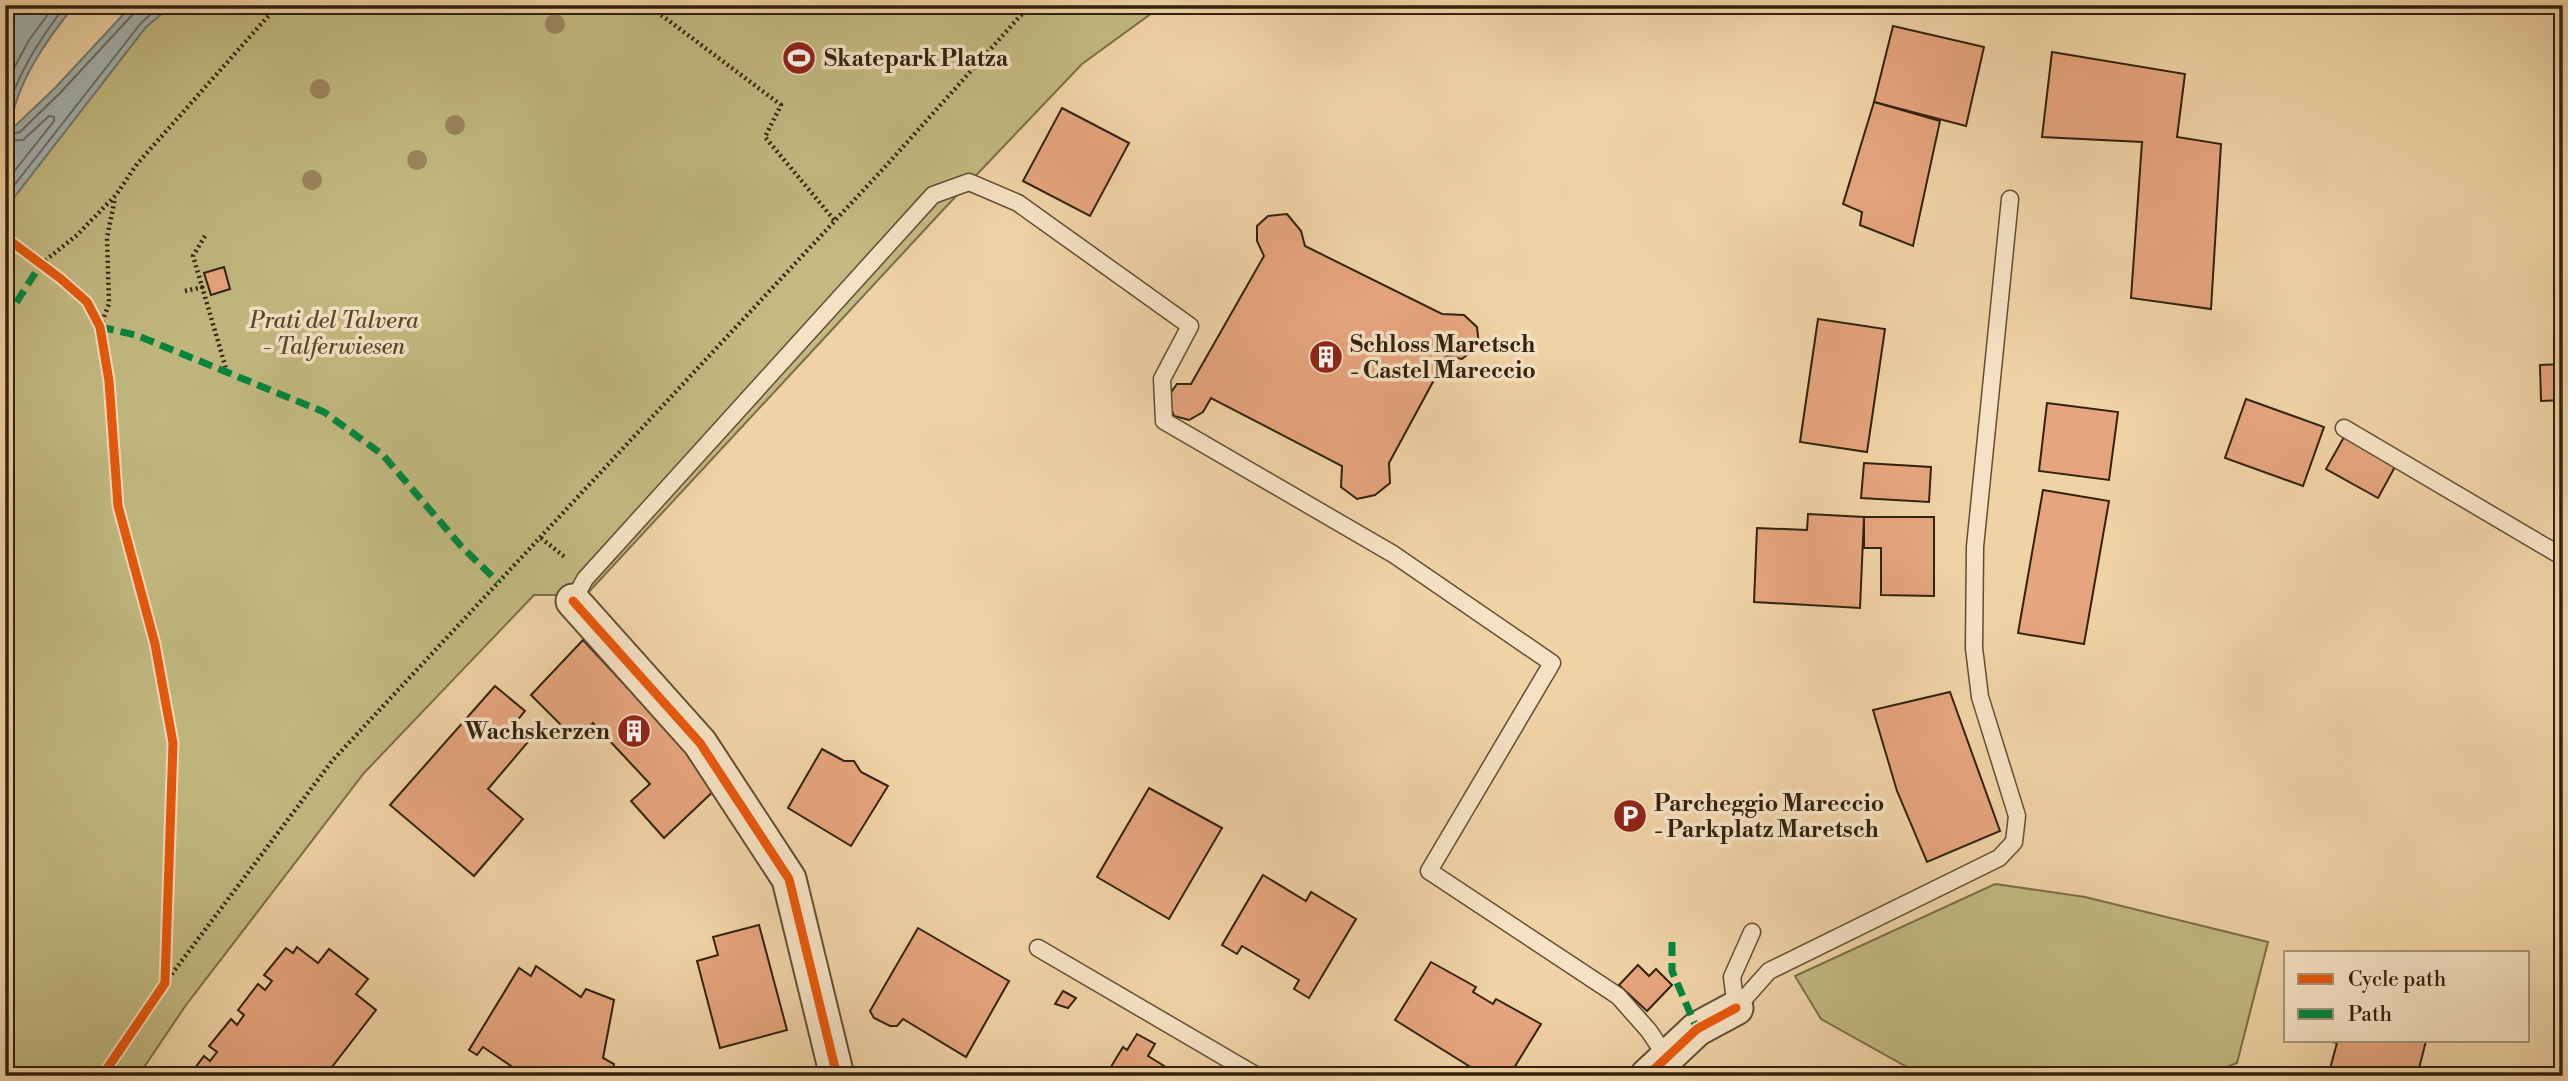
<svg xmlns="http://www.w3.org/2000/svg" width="2568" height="1081" font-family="'Libre Bodoni',serif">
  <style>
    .green { fill: #c2ba81; stroke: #7a6e47; stroke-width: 2 }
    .water { fill: #a1b4b3; stroke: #747a71; stroke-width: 2 }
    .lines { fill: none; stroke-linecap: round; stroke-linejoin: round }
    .shore { stroke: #696b60; stroke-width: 2 }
    .building { fill: #e6a57e; stroke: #31220d; stroke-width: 2 }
    .lane-casing { stroke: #614e33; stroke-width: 19 }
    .street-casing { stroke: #614e33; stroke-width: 37 }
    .path { stroke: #31220d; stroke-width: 4.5; stroke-dasharray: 2 3.5; stroke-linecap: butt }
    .lane { stroke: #f5e2c4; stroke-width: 16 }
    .street { stroke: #f5e2c4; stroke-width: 33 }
    .quiet { stroke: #00873e; stroke-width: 7; stroke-dasharray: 14 7; stroke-linecap: butt }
    .cycleway-casing { stroke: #f5e2c4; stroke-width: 13 }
    .cycleway { stroke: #e8590c; stroke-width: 9 }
    .tree { fill: #9b8761 }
    .labels { text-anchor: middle; stroke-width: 7; stroke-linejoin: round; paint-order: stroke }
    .poi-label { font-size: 23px; font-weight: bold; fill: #31220d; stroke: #f5e2c4; text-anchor: start }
    .park-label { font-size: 23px; font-style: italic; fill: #55482a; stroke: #f5e2c4 }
  </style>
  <rect width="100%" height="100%" fill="#f0d3a5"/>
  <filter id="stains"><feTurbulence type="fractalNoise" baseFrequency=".00286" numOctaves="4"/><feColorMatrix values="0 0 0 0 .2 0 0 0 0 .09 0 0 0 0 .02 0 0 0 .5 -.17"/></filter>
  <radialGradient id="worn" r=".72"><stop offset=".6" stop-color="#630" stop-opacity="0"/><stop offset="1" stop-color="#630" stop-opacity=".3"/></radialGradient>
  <g class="green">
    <path d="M172 5H1163L1082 64 942 211 586 595H534L364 773 186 1005 138 1076H5V209L146 27Z"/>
    <path d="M1995 884 2085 897 2268 942 2237 1063 2205 1076H1992L1974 1071 1971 1076H1923L1821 1019 1795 976Z"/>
  </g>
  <path class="water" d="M5 5H75C46 40 17 82 10 127L15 126 55 88 132 5H172L146 27 5 209Z"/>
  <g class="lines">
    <g class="shore">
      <path d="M5 85 29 40 55 5"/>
      <path d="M5 115C19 72 38 41 66 5"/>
      <path d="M5 131 11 134 20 132 60 93 134 13 136 5"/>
      <path d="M5 141 23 140 49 116 54 117V121L5 183"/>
      <path d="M5 197 141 23 161 5"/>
    </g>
  </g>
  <g class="building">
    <path d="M1893 26 1984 47 1966 126 1874 102Z"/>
    <path d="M2052 52 2185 74 2177 137 2221 144 2211 309 2131 298 2142 142 2042 137Z"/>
    <path d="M1874 102 1940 121 1913 246 1860 225 1862 212 1843 204Z"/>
    <path d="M1062 108 1129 143 1090 216 1023 181Z"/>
    <path d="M1287 214 1301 231 1305 246 1442 314 1464 315 1477 327 1479 345 1462 359 1447 356 1389 463 1390 483 1375 495 1357 499 1341 487 1342 466 1211 398 1203 412 1189 420 1174 416 1167 398 1177 384H1191L1264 256 1257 241V226L1268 216Z"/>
    <path d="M224 267 230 289 211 295 204 273Z"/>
    <path d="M1818 319 1885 329 1867 452 1800 442Z"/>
    <path d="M2563 364V400L2541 401 2540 365Z"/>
    <path d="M2246 399 2324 427 2303 486 2225 458Z"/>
    <path d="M2047 403 2118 412 2109 480 2039 471Z"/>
    <path d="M2344 437 2396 465 2378 498 2326 469Z"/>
    <path d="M1864 463 1931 467 1929 502 1861 498Z"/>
    <path d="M2043 490 2109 501 2084 644 2018 633Z"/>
    <path d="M1808 514 1864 517 1860 608 1754 602 1757 528 1807 530Z"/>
    <path d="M1864 517H1934V596L1881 595V548H1864Z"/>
    <path d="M583 640 719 786 664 838 631 801 650 784 593 723 576 740 531 695Z"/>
    <path d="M495 686 525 711 511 728 528 742 488 789 523 819 474 876 390 805Z"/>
    <path d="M1950 692 2000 831 1927 862 1897 791 1873 710Z"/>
    <path d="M822 749 844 761H854L861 772 888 786 851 846 788 808Z"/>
    <path d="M1149 788 1222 828 1169 919 1097 877Z"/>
    <path d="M1263 875 1306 901 1311 892 1356 919 1309 998 1294 989 1299 980 1242 946 1237 954 1222 945Z"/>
    <path d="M759 925 787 1030 720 1048 697 961 718 955 713 937Z"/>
    <path d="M918 928 1009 981 966 1057 903 1019 897 1026H890L874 1018 870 1011Z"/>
    <path d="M297 947 318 963 329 949 368 979 356 994 376 1010 325 1076H189L204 1056 210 1061 217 1052 209 1046 231 1019 237 1025 244 1015 238 1010 258 984 265 990 272 981 264 975 286 948 293 953Z"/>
    <path d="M1431 962 1476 987 1473 992 1493 1004 1496 999 1541 1024 1509 1076H1485L1395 1020Z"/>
    <path d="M1638 965 1649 976 1656 969 1672 985 1647 1011 1619 985Z"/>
    <path d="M536 966 581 997 586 989 614 1000 603 1058 614 1064 612 1076H526L483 1047 477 1055 469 1050 519 968 531 976Z"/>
    <path d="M1063 991 1076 998 1068 1008 1055 1004Z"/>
    <path d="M1137 1034 1155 1044 1148 1056 1174 1072 1171 1076H1095L1099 1073 1106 1075 1123 1047 1127 1050Z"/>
    <path d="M2328 1041H2426L2417 1076H2328L2337 1043Z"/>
  </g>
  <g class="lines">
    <g class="lane-casing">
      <g id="lane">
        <path d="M2344 428 2563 557"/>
        <path d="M573 601 585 579 933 195 969 182 1018 203 1190 326 1162 379 1164 421 1393 554 1552 663 1429 871 1618 996 1649 1031 1667 1058"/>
        <path d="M1038 948 1257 1076"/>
        <path d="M1736 1008 1769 971 1999 858 2014 842 2017 816 1980 697 1974 648 1975 547 2010 199"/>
        <path d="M1736 1008 1732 977 1752 932"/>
      </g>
    </g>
    <g class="street-casing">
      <g id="street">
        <path d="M573 601 700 743 789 879 837 1076"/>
        <path d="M1647 1076 1697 1029 1736 1008"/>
      </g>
    </g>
    <g class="path">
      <path d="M648 5 781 105 765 137 835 221"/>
      <path d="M205 236 193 256 227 372"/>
      <path d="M41 264 77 235 116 195 137 164 278 5"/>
      <path d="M185 291 203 287"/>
      <path d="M100 327 109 304 107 238 115 198"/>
      <path d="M541 538 566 558"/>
      <path d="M165 983 332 761 884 168 1030 5"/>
    </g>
    <use href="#lane" class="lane"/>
    <use href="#street" class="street"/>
    <g class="quiet">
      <path d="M5 320 41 264"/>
      <path d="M100 327 136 335 324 412 383 455 461 546 498 582"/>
      <path d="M1672 942V971L1697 1029"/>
    </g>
    <g class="cycleway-casing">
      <g id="cycleway">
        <path d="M5 237 61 279 87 302 100 327 109 381 118 506 155 644 173 743 165 983 102 1076"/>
        <path d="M573 601 700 743 789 879 837 1076"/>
        <path d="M1647 1076 1697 1029 1736 1008"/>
      </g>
    </g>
    <use href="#cycleway" class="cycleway"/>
  </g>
  <g class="tree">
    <circle cx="555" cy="24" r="10"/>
    <circle cx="320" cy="89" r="10"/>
    <circle cx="455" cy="125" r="10"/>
    <circle cx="417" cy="160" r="10"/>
    <circle cx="312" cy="180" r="10"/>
  </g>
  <defs>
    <g id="stadium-disc" transform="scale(1.75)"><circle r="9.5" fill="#8f2418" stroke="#f5e2c4"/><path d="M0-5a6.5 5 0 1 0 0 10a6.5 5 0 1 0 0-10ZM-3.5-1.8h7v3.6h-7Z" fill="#fff"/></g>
    <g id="building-disc" transform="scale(1.75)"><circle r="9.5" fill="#8f2418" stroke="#f5e2c4"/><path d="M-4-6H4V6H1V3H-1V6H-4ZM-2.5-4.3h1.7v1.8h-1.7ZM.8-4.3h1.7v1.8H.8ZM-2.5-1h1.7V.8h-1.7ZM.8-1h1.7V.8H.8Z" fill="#fff"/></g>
    <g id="parking-disc" transform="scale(1.75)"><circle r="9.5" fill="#8f2418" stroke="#f5e2c4"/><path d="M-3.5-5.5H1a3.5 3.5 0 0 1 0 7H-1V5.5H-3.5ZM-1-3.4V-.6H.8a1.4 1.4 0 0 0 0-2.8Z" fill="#fff"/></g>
  </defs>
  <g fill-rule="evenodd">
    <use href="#stadium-disc" x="799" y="58"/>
    <use href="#building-disc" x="1326" y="357"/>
    <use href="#building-disc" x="634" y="731"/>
    <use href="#parking-disc" x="1630" y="816"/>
  </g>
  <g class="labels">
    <g class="poi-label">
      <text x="824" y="66">Skatepark Platza</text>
      <text x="1350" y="352">Schloss Maretsch<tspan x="1350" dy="26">- Castel Mareccio</tspan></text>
      <text x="610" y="739" text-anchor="end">Wachskerzen</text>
      <text x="1654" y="811">Parcheggio Mareccio<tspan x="1654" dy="26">- Parkplatz Maretsch</tspan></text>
    </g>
    <g class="park-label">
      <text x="334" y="328">Prati del Talvera<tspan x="334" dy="26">- Talferwiesen</tspan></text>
    </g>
  </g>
  <rect width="2568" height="1081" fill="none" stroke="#f0d3a5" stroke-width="28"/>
  <rect x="7" y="7" width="2554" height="1067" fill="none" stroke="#31220d" stroke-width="3.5"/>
  <rect x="14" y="14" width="2540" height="1053" fill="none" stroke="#31220d" stroke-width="2"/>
  <rect x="2284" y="951" width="245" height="91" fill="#f5e2c4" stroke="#a7957b" stroke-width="2"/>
  <rect x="2298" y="974" width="35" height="10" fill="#e8590c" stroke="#a7957b" stroke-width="2"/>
  <text x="2348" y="986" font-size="21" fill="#31220d">Cycle path</text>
  <rect x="2298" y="1009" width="35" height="10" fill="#00873e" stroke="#a7957b" stroke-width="2"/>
  <text x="2348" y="1021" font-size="21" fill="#31220d">Path</text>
  <rect width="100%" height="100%" filter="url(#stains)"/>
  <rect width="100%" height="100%" fill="url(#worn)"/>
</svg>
